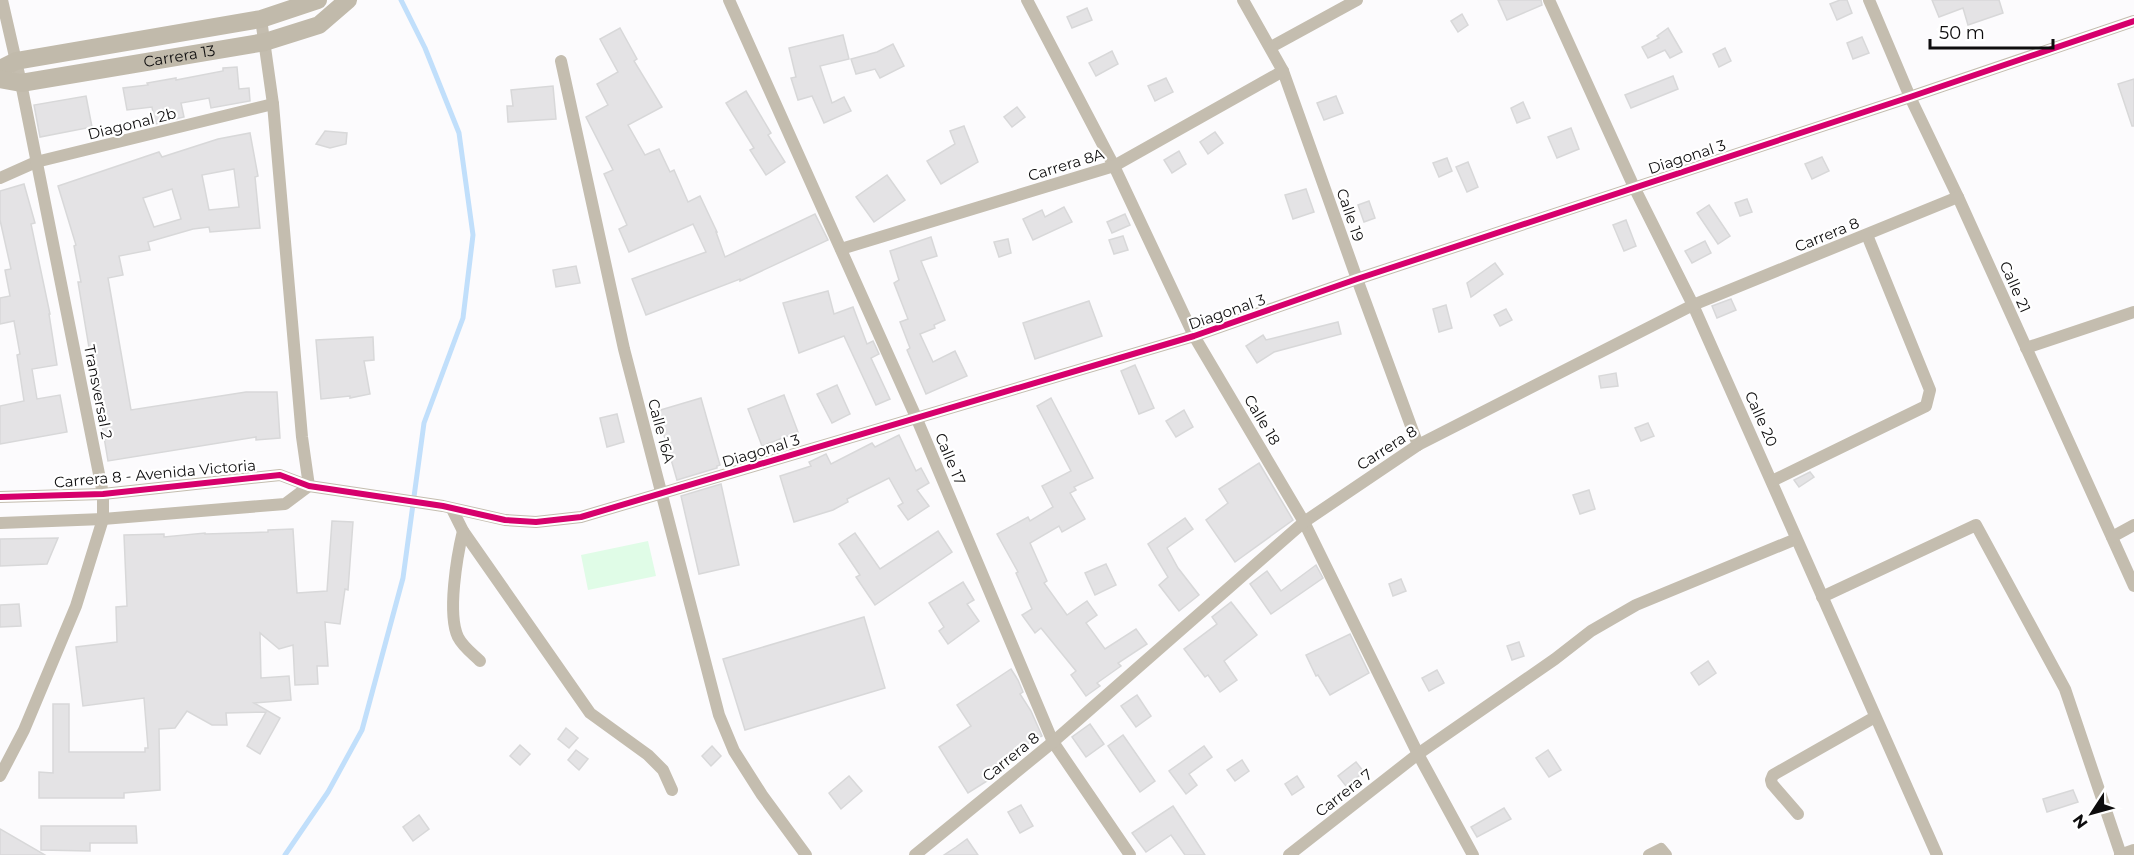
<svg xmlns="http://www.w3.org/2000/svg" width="2134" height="855" font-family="Montserrat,sans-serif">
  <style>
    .green { fill: #e0fce7 }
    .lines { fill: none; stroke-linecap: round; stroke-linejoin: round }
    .stream { stroke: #c1dffb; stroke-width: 5 }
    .building { fill: #e4e3e5; stroke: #d8d8d9; stroke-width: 1.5; fill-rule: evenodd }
    .street { stroke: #c4bdaf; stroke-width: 12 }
    .secondary { stroke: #c1baab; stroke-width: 18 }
    .cycleway-casing { stroke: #fff; stroke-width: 10 }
    .cycleway { stroke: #d6006c; stroke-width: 6 }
    .labels { text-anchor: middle; stroke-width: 4.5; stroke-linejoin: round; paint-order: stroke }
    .street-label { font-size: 15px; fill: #0e0d0e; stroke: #fff }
  </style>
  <rect width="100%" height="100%" fill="#fcfbfd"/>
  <path class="green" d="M648 541 656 576 588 590 581 555Z"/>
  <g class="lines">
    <path class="stream" d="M285 855 328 792 362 730 403 578 424 423 463 318 473 235 459 133 425 48 401 0"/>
  </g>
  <g class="building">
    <path d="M1498 0H1541L1542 5 1507 20Z"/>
    <path d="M1840 0H1847L1852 13 1837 20 1830 4Z"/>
    <path d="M1932 0H1999L2003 13 1968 25 1963 8 1939 17Z"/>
    <path d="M1087 8 1092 20 1072 28 1067 17Z"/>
    <path d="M1462 14 1468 25 1458 32 1451 21Z"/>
    <path d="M620 28 637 59 634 61 662 107 628 125 645 155 659 149 670 172 674 170 688 202 700 196 717 232H716L725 257 815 214 828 240 740 281V279L646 315 632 279 706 252 693 224 629 252 619 229 627 225 604 174 613 170 586 117 608 105 597 84 618 72 600 39Z"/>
    <path d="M1668 28 1682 52 1670 58 1665 50 1648 58 1642 47 1659 38 1657 36Z"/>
    <path d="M843 35 849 59 820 66 832 103 844 97 851 111 824 123 812 96 798 100 791 78 796 77 789 48Z"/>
    <path d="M1862 37 1869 53 1853 59 1847 43Z"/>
    <path d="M893 44 904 66 880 78 875 69 856 74 851 59 877 52Z"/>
    <path d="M1725 48 1731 61 1719 67 1713 54Z"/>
    <path d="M1112 51 1118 64 1096 76 1089 63Z"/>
    <path d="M237 67 239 89 249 88 250 101 211 108 209 98 181 103 184 117 155 124 152 107 127 110 123 88 148 85 147 83 176 78V80L223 71V68Z"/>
    <path d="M1673 76 1678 89 1631 108 1625 95Z"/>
    <path d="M1166 78 1173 92 1155 101 1148 86Z"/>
    <path d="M2134 79V126H2132L2118 84Z"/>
    <path d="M553 86 556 119 508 122 507 106H513L511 90Z"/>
    <path d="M746 91 771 133 768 135 785 162 766 175 750 150 754 148 726 103Z"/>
    <path d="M86 96 92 127 40 137 34 105Z"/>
    <path d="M1336 96 1343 113 1324 120 1317 103Z"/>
    <path d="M1523 102 1530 118 1517 123 1511 108Z"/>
    <path d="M1017 107 1025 117 1012 127 1004 117Z"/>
    <path d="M964 126 978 162 941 184 927 161 955 144 950 131Z"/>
    <path d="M1571 128 1579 149 1557 158 1548 137Z"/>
    <path d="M325 131 347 133 346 144 330 148 316 144Z"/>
    <path d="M1215 132 1223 143 1208 154 1200 142Z"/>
    <path d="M250 133 258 176 255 177 260 228 210 232 209 227 193 229 148 242 150 250 119 256 123 275 108 278 131 410 246 392H277L280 438 256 440V437L108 461 78 282H81L74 246 76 245 58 186 159 152 162 157 218 139ZM234 169 239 207 209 210 202 175ZM172 189 181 219 154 227 143 198Z"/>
    <path d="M1179 151 1186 164 1172 173 1164 160Z"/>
    <path d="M1822 157 1829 171 1812 179 1805 164Z"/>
    <path d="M1447 158 1452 171 1439 177 1433 163Z"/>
    <path d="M1468 162 1478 187 1467 192 1456 167Z"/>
    <path d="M887 175 905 200 874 222 856 197Z"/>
    <path d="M24 184 35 223 31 224 50 314H49L57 365 32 369 37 399 60 395 67 432 0 444V406L24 401 17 355 20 354 14 321 0 324V298L10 296 5 270 11 269 0 220V191Z"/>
    <path d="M1306 189 1314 212 1293 219 1285 195Z"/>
    <path d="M1747 199 1752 212 1740 216 1735 203Z"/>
    <path d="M1369 201 1375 218 1364 222 1358 205Z"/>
    <path d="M1709 205 1730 236 1718 244 1697 213Z"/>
    <path d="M1064 207 1072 222 1033 240 1023 219 1042 210 1045 217Z"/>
    <path d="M1125 214 1130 225 1112 233 1107 222Z"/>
    <path d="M1626 220 1636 246 1624 251 1613 225Z"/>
    <path d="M1123 236 1128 250 1114 254 1109 240Z"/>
    <path d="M931 237 937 256 921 261 945 320 934 325 935 328 920 334 933 362 955 351 967 376 926 394 907 350 910 348 900 322 908 319 894 283 899 280 890 251Z"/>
    <path d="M1008 239 1011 253 999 257 994 242Z"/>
    <path d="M1705 241 1711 253 1692 263 1685 251Z"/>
    <path d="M1495 263 1503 274 1471 297 1467 283Z"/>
    <path d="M576 266 580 283 556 287 553 270Z"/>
    <path d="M828 291 834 314 853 307 867 344 873 341 879 354 871 358 890 399 876 405 844 336 799 353 783 303Z"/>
    <path d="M1731 299 1736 310 1717 318 1712 306Z"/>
    <path d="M1089 301 1102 336 1035 359 1023 323Z"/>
    <path d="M1446 305 1452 328 1439 332 1433 309Z"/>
    <path d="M1506 309 1512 320 1500 326 1494 315Z"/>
    <path d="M1338 322 1341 334 1274 352 1257 363 1246 346 1263 335 1266 340Z"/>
    <path d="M373 337 374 360 364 361 370 394 350 398V396L321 399 316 340Z"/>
    <path d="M1135 365 1154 408 1139 414 1121 371Z"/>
    <path d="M1616 373 1618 386 1601 388 1599 376Z"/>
    <path d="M837 385 850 414 832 423 817 394Z"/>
    <path d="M784 395 798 432 762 446 748 409Z"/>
    <path d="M701 398 720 465 717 466V468L677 480 657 411Z"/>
    <path d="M1051 398 1093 478 1074 487 1076 490 1070 493 1085 519 1062 532 1059 526 1030 543 1047 581 1044 583 1067 615 1087 601 1097 615 1086 623 1105 649 1136 629 1147 644 1118 663 1121 666 1097 683 1100 686 1086 696 1071 675 1076 671 1041 628 1035 633 1022 615 1032 609 1016 573 1018 572 997 534 1028 517 1030 521 1053 507 1042 486 1071 471 1037 406Z"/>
    <path d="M1184 410 1193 427 1176 437 1166 421Z"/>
    <path d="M617 414 624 442 607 447 600 418Z"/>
    <path d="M1648 423 1654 436 1641 441 1635 428Z"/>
    <path d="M899 435 916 471 921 468 929 483 917 490 929 506 908 520 898 506 903 503 889 478 847 499 848 502 833 510 794 522 780 476 811 466 809 462 826 454 831 464 872 443 875 447Z"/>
    <path d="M1259 463 1293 520 1235 562 1206 520 1228 503 1219 489Z"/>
    <path d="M1810 472 1814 477 1799 487 1794 480Z"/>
    <path d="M721 484 739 565 699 574 681 496Z"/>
    <path d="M1589 490 1595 509 1580 514 1573 495Z"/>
    <path d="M1185 518 1193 529 1167 548 1178 568 1199 595 1179 611 1159 585 1168 577 1148 544Z"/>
    <path d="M332 521 353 522 348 590 345 589 340 624 325 622 328 666H317L318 684 295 685 293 645 279 649 260 633 261 678 289 676 291 700 254 703 280 718 260 754 247 746 266 712 226 713 227 725H212L187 711 175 728 159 729 160 790 124 793V798H39V772L53 773V704H69V752H145V748H148L144 698 83 706 76 647 117 642 116 607 127 606 124 535 164 534V537L205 533V534L268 532V530L293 529 297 593 327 591Z"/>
    <path d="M938 531 952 552 875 605 856 577 860 575 839 544 855 533 880 569Z"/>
    <path d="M58 538 47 564 0 566V539Z"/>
    <path d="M1106 564 1116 585 1095 595 1085 573Z"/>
    <path d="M1316 565 1323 578 1271 614 1250 584 1267 571 1281 591Z"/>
    <path d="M1401 579 1406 591 1393 596 1389 584Z"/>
    <path d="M963 582 974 600 967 604 979 621 948 644 939 631 944 627 929 603Z"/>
    <path d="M1231 602 1257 635 1224 661 1237 680 1220 692 1208 675 1205 677 1184 649 1217 624 1212 617Z"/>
    <path d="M19 604 21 626 0 627V605Z"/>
    <path d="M864 617 885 688 745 730 723 659Z"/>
    <path d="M1350 634 1369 673 1330 695 1318 675 1316 676 1306 655Z"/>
    <path d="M1519 642 1524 656 1512 660 1507 646Z"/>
    <path d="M1708 661 1716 673 1699 685 1691 673Z"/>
    <path d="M1011 669 1018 680 1023 692 1020 694 1031 711 1042 736 1012 753 982 774 987 781 968 793 939 747 971 726 957 705Z"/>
    <path d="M1437 670 1444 683 1429 691 1422 678Z"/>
    <path d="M1137 695 1151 716 1136 727 1121 706Z"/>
    <path d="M1090 724 1104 744 1086 757 1072 737Z"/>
    <path d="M566 728 578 738 569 748 558 739Z"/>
    <path d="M1123 735 1155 781 1140 792 1108 746Z"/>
    <path d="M520 745 530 754 520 765 510 756Z"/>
    <path d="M712 746 721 756 711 766 702 756Z"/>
    <path d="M1204 746 1212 757 1189 774 1197 785 1186 794 1169 771Z"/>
    <path d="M576 750 588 759 579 770 568 760Z"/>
    <path d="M1548 750 1561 770 1549 777 1536 758Z"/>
    <path d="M1242 760 1249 771 1235 781 1227 770Z"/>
    <path d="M1356 762 1364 772 1346 786 1338 776Z"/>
    <path d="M849 776 862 791 841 809 829 793Z"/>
    <path d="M1297 776 1304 787 1292 795 1285 784Z"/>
    <path d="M2073 790 2078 802 2047 812 2043 799Z"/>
    <path d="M1021 805 1033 826 1020 833 1008 812Z"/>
    <path d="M1173 806 1205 855H1185L1171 835 1146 852 1132 833Z"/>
    <path d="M1504 808 1511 819 1477 837 1471 827Z"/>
    <path d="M419 815 429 829 413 841 403 827Z"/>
    <path d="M41 826H136L137 843H90V851L41 850Z"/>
    <path d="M0 829 45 855H0Z"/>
    <path d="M967 839 978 855H944L956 847Z"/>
  </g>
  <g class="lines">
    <g class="street">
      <path d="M729 0 916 417 1053 742 1130 855"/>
      <path d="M1027 0 1114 166 1194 336 1304 522 1418 754 1473 855"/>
      <path d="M1243 0 1283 71 1357 279 1418 445"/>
      <path d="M1549 0 1634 187 1693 305 1937 855"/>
      <path d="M1869 0 1910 97 1958 197 2134 586"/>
      <path d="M261 19 273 104 302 437 309 486"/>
      <path d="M1271 47 1357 0"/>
      <path d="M561 61 624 349 719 715 734 751 762 795 806 855"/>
      <path d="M0 178 36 162 273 104"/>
      <path d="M841 249 1114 166 1283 71"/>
      <path d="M2026 348 2134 312"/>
      <path d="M1772 481 1926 406 1930 390 1867 235"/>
      <path d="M0 497 103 494 280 475 309 486 443 506 505 520 536 522 581 517 1194 336 1357 279 1910 97 2134 21"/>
      <path d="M452 509 463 531 590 713 648 755 663 770 672 790"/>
      <path d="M0 523 103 519 285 504 309 486"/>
      <path d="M463 531C457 556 447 614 458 637 463 647 473 654 480 661"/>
      <path d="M2112 537 2134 525"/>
      <path d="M1822 597 1976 525 2065 689 2121 855"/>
      <path d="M0 776 24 730 76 606 103 519V494L21 83 2 0"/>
      <path d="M1798 814 1772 784 1771 780 1773 775 1875 717"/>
      <path d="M915 855 1053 742 1304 522 1418 445 1693 305 1958 197"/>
      <path d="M1289 855 1418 754 1555 659 1591 631 1636 605 1796 539"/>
      <path d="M1649 855 1661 849 1666 855"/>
      <path d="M2120 855 2134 850"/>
    </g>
    <g class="secondary">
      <path d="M0 69 16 61 261 19 318 0"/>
      <path id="s1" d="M0 79 21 83 265 42 319 25 348 0"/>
    </g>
    <g class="cycleway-casing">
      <path id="cycleway" d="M0 497 103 494 280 475 309 486 443 506 505 520 536 522 581 517 1194 336 1357 279 1910 97 2134 21"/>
    </g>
    <use href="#cycleway" class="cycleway"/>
  </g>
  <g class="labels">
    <g class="street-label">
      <text dy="5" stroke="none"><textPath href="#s1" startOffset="182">Carrera 13</textPath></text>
      <text transform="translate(132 124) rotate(-14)" y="5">Diagonal 2b</text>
      <text transform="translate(1687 157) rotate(-18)" y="5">Diagonal 3</text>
      <text transform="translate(1066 165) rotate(-17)" y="5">Carrera 8A</text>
      <text transform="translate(1350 215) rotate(71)" y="5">Calle 19</text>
      <text transform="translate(1827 235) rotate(-22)" y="5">Carrera 8</text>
      <text transform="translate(2015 287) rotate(66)" y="5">Calle 21</text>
      <text transform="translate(1227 312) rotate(-19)" y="5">Diagonal 3</text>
      <text transform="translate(98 392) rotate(79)" y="5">Transversal 2</text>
      <text transform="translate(1761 419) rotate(66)" y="5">Calle 20</text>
      <text transform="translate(1262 420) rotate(59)" y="5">Calle 18</text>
      <text transform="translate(661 431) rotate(75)" y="5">Calle 16A</text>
      <text transform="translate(1387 448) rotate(-33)" y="5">Carrera 8</text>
      <text transform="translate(761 451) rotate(-17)" y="5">Diagonal 3</text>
      <text transform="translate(950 459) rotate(67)" y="5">Calle 17</text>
      <text transform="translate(155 474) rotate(-5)" y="5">Carrera 8 - Avenida Victoria</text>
      <text transform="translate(1011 757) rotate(-39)" y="5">Carrera 8</text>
      <text transform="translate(1344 793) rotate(-38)" y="5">Carrera 7</text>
    </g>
  </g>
  <g transform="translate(2092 813) rotate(234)" stroke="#ffffff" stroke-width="4.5" paint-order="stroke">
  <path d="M0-4.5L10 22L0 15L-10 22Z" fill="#0e0d0e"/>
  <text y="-9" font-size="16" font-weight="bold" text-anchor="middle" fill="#0e0d0e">N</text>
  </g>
  <path d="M1930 39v9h123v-9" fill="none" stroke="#0e0d0e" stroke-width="3"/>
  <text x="1939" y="39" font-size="18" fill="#0e0d0e" stroke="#ffffff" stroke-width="4.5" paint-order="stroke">50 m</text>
</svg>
